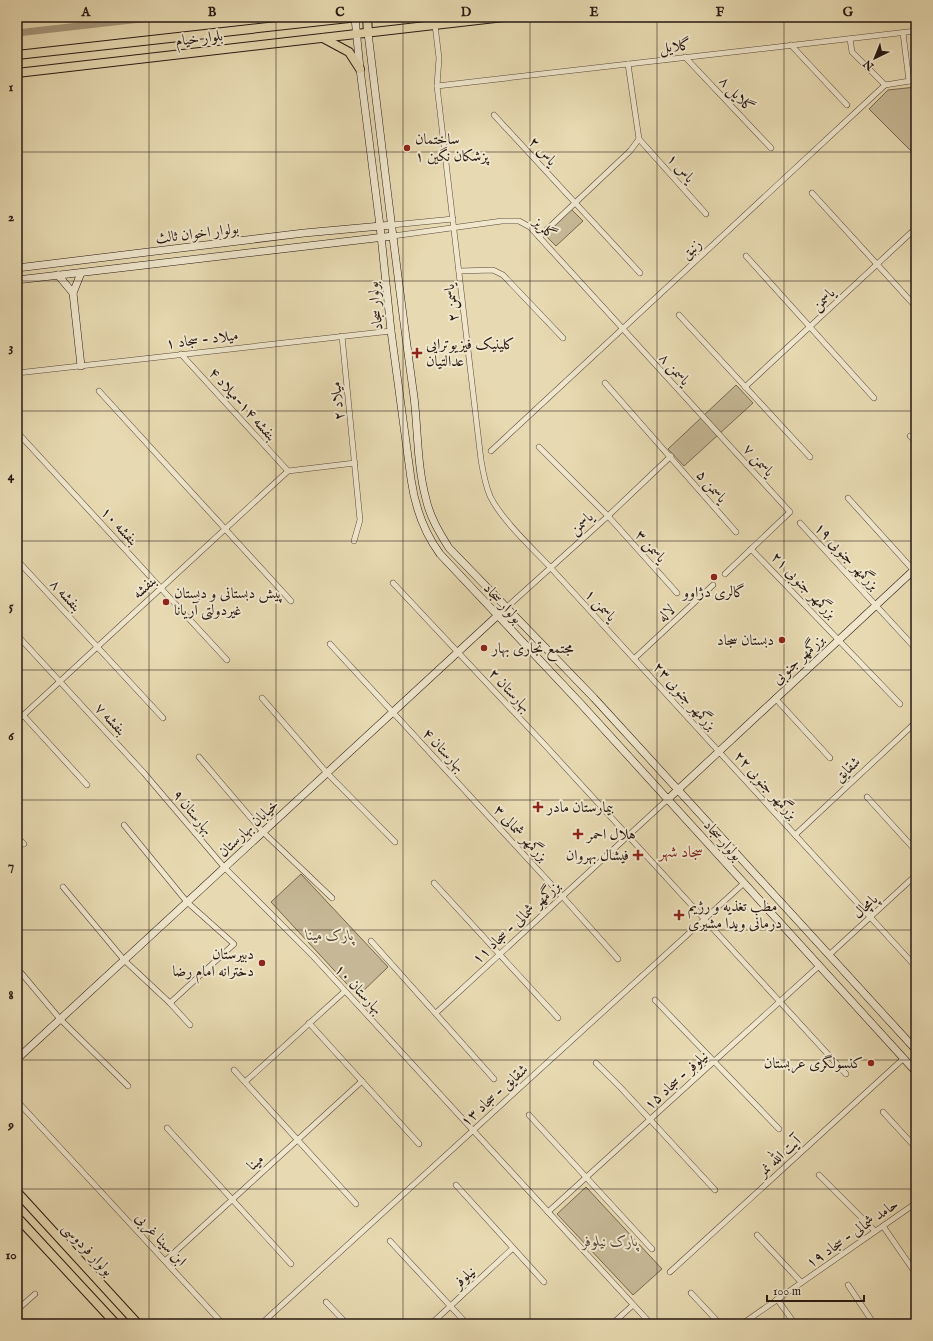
<svg xmlns="http://www.w3.org/2000/svg" width="933" height="1341" font-family="'IM FELL English',Amiri,serif">
  <style>
    .green { fill: #c6b896; stroke: #766854 }
    .lines { fill: none; stroke-linecap: round; stroke-linejoin: round }
    .canal { stroke: #a6977b; stroke-width: 7 }
    .street-casing { stroke: #57483a; stroke-width: 6 }
    .secondary-casing { stroke: #271812; stroke-width: 8 }
    .primary-casing { stroke: #271812; stroke-width: 10 }
    .street { stroke: #efe6cc; stroke-width: 5 }
    .secondary { stroke: #efe6cc; stroke-width: 7 }
    .primary { stroke: #e7d9b1; stroke-width: 8 }
    .grid { fill: none; stroke: #271812; stroke-width: 1; stroke-opacity: 0.55 }
    .poi-dot { fill: #8f2418; stroke: #efe6cc; stroke-width: 1.5 }
    .labels { text-anchor: middle; stroke-width: 4; stroke-linejoin: round; paint-order: stroke }
    .street-label { font-size: 15px; fill: #271812; stroke: #efe6cc }
    .poi-label { font-size: 15px; fill: #271812; stroke: #efe6cc; text-anchor: start }
    .park-label { font-size: 15px; font-style: italic; fill: #57483a; stroke: #efe6cc }
    .neighbourhood-label { font-size: 16px; fill: #7a1f14; stroke: #efe6cc }
    .neatline { fill: none; stroke: #271812; stroke-width: 1.5 }
    .grid-label { font-size: 13px; text-anchor: middle; font-weight: bold; fill: #271812 }
  </style>
  <rect width="100%" height="100%" fill="#e7d9b1"/>
  <filter id="stains"><feTurbulence type="fractalNoise" baseFrequency=".005" numOctaves="4"/><feColorMatrix values="0 0 0 0 .2 0 0 0 0 .09 0 0 0 0 .02 0 0 0 .5 -.17"/></filter>
  <radialGradient id="worn" r=".72"><stop offset=".6" stop-color="#630" stop-opacity="0"/><stop offset="1" stop-color="#630" stop-opacity=".3"/></radialGradient>
  <g class="green">
    <path d="M916 87V156L869 109 888 90Z"/>
    <path d="M570 208 583 221 556 246 543 233Z"/>
    <path d="M736 385 753 403 684 466 668 449Z"/>
    <path d="M301 874 388 967 358 996 271 902Z"/>
    <path d="M586 1187 662 1269 633 1295 557 1214Z"/>
  </g>
  <g class="lines">
    <path class="canal" d="M17 33 158 17"/>
    <g class="street-casing">
      <g id="street">
        <path d="M435 25 439 58 437 86 481 460C483 472 485 484 490 496 501 519 532 548 550 567L916 967"/>
        <path d="M903 33 909 81"/>
        <path d="M850 39 852 52 885 85"/>
        <path d="M791 45 847 105"/>
        <path d="M685 57 771 148"/>
        <path d="M628 64 639 139"/>
        <path d="M437 86 916 31"/>
        <path d="M494 115 640 273"/>
        <path d="M639 139 706 214"/>
        <path d="M812 193 916 307"/>
        <path d="M392 225 453 219"/>
        <path d="M393 236 502 221H519L530 227 790 512 725 574"/>
        <path d="M539 237 630 151 639 139"/>
        <path d="M746 256 874 398"/>
        <path d="M459 271 493 270 503 275 563 338"/>
        <path d="M679 315 810 457"/>
        <path d="M342 336 360 520 354 541"/>
        <path d="M181 354 288 471"/>
        <path d="M17 373 391 331"/>
        <path d="M605 383 736 532"/>
        <path d="M745 387 916 228"/>
        <path d="M99 391 291 601"/>
        <path d="M17 432 227 660"/>
        <path d="M910 436 916 442"/>
        <path d="M539 447 608 516 677 593"/>
        <path d="M491 451 885 85 916 80"/>
        <path d="M288 471 355 463"/>
        <path d="M848 498 916 573"/>
        <path d="M800 523 916 649"/>
        <path d="M751 549 900 704"/>
        <path d="M17 560 163 718"/>
        <path d="M393 583 544 744 846 1074"/>
        <path d="M497 616 608 516 671 456"/>
        <path d="M17 635 144 773 224 867 313 956 651 1324"/>
        <path d="M330 644 562 896 618 959"/>
        <path d="M635 658 713 585"/>
        <path d="M262 698 327 773 395 842"/>
        <path d="M775 698 830 758"/>
        <path d="M23 715 87 785"/>
        <path d="M17 721 288 471"/>
        <path d="M199 757 263 832 332 898"/>
        <path d="M867 797 916 851"/>
        <path d="M124 825 187 902 234 944 170 1003"/>
        <path d="M795 835 916 722"/>
        <path d="M17 837 24 844"/>
        <path d="M434 883 558 1018"/>
        <path d="M63 887 124 960 170 1003 190 1025"/>
        <path d="M371 941 494 1079"/>
        <path d="M829 955 916 875"/>
        <path d="M17 968 60 1019 128 1086"/>
        <path d="M655 1000 779 1129"/>
        <path d="M436 1013 668 799"/>
        <path d="M309 1023 419 1144"/>
        <path d="M596 1063 621 1088 715 1190"/>
        <path d="M234 1070 356 1204"/>
        <path d="M245 1082 345 991"/>
        <path d="M17 1101 223 1324"/>
        <path d="M883 1112 916 1148"/>
        <path d="M529 1115 652 1249"/>
        <path d="M167 1128 291 1264"/>
        <path d="M819 1175 875 1231"/>
        <path d="M456 1185 544 1282"/>
        <path d="M548 1212 819 966"/>
        <path d="M883 1226 916 1274"/>
        <path d="M757 1235 801 1282"/>
        <path d="M390 1241 467 1324"/>
        <path d="M165 1261 362 1081"/>
        <path d="M670 1272 904 1058"/>
        <path d="M848 1285 874 1324"/>
        <path d="M691 1293 720 1324"/>
        <path d="M777 1299 795 1324"/>
        <path d="M326 1302 347 1324"/>
        <path d="M17 1310 35 1294"/>
        <path d="M17 1320 21 1324"/>
        <path d="M261 1324 744 883"/>
        <path d="M431 1324 513 1248"/>
        <path d="M612 1324 633 1305"/>
        <path d="M742 1324 916 1203"/>
      </g>
    </g>
    <g class="secondary-casing">
      <g id="secondary">
        <path d="M355 18 360 69 380 226 391 331 411 479C415 507 423 531 440 554L581 704 916 1072"/>
        <path d="M368 33C383 155 397 276 414 397 418 430 417 466 426 499 430 517 439 532 449 548L594 698 916 1050"/>
        <path d="M17 268 304 233 392 225"/>
        <path d="M81 273 73 293 81 366"/>
        <path d="M58 275 73 293"/>
        <path d="M17 280 393 236"/>
        <path d="M668 799 916 568"/>
        <path d="M17 1059 497 616"/>
      </g>
    </g>
    <g class="primary-casing">
      <g id="primary">
        <path d="M367 17 368 33"/>
        <path d="M323 38 349 52 360 69"/>
        <path d="M17 55 358 17"/>
        <path d="M17 73 504 17"/>
        <path d="M17 1192 138 1324"/>
        <path d="M17 1217 116 1324"/>
      </g>
    </g>
    <use href="#street" class="street"/>
    <use href="#secondary" class="secondary"/>
    <use href="#primary" class="primary"/>
  </g>
  <path class="grid" d="M149 17V1324M276 17V1324M403 17V1324M530 17V1324M657 17V1324M784 17V1324M17 152H916M17 281H916M17 411H916M17 541H916M17 670H916M17 800H916M17 930H916M17 1060H916M17 1189H916"/>
  <g class="poi-dot">
    <circle cx="407" cy="148" r="4"/>
    <path d="M415 347h4v4h4v4h-4v4h-4v-4h-4v-4h4z"/>
    <circle cx="714" cy="577" r="4"/>
    <circle cx="166" cy="602" r="4"/>
    <circle cx="782" cy="640" r="4"/>
    <circle cx="484" cy="648" r="4"/>
    <path d="M536 801h4v4h4v4h-4v4h-4v-4h-4v-4h4z"/>
    <path d="M576 828h4v4h4v4h-4v4h-4v-4h-4v-4h4z"/>
    <path d="M636 849h4v4h4v4h-4v4h-4v-4h-4v-4h4z"/>
    <path d="M677 909h4v4h4v4h-4v4h-4v-4h-4v-4h4z"/>
    <circle cx="262" cy="963" r="4"/>
    <circle cx="871" cy="1063" r="4"/>
  </g>
  <g class="labels">
    <g class="street-label">
      <text transform="translate(199 38) rotate(-7)" y="5">بلوار خیام</text>
      <text transform="translate(675 46) rotate(-6)" y="5">گلایل</text>
      <text transform="translate(737 94) rotate(47)" y="5">گلایل ۸</text>
      <text transform="translate(543 151) rotate(47)" y="5">یاس ۲</text>
      <text transform="translate(681 168) rotate(48)" y="5">یاس ۱</text>
      <text transform="translate(545 228) rotate(44)" y="5">گلریز</text>
      <text transform="translate(197 233) rotate(-7)" y="5">بولوار اخوان ثالث</text>
      <text transform="translate(691 249) rotate(-43)" y="5">زنبق</text>
      <text transform="translate(823 299) rotate(-43)" y="5">یاسمن</text>
      <text transform="translate(451 303) rotate(-97)" y="5">یاسمن ۲</text>
      <text transform="translate(375 306) rotate(-96)" y="5">بولوار سجاد</text>
      <text transform="translate(202 339) rotate(-7)" y="5">میلاد - سجاد ۱</text>
      <text transform="translate(675 369) rotate(48)" y="5">یاسمن ۸</text>
      <text transform="translate(337 401) rotate(-96)" y="5">میلاد ۲</text>
      <text transform="translate(243 404) rotate(48)" y="5">بنفشه ۱۴-میلاد ۴</text>
      <text transform="translate(759 460) rotate(48)" y="5">یاسمن ۷</text>
      <text transform="translate(712 486) rotate(49)" y="5">یاسمن ۵</text>
      <text transform="translate(581 523) rotate(-41)" y="5">یاسمن</text>
      <text transform="translate(120 526) rotate(47)" y="5">بنفشه ۱۰</text>
      <text transform="translate(651 546) rotate(48)" y="5">یاسمن ۳</text>
      <text transform="translate(847 556) rotate(47)" y="5">بزرگمهر جنوبی ۱۹</text>
      <text transform="translate(804 585) rotate(46)" y="5">بزرگمهر جنوبی ۲۱</text>
      <text transform="translate(144 587) rotate(-43)" y="5">بنفشه</text>
      <text transform="translate(66 595) rotate(47)" y="5">بنفشه ۸</text>
      <text transform="translate(503 603) rotate(47)" y="5">بولوار سجاد</text>
      <text transform="translate(601 605) rotate(47)" y="5">یاسمن ۱</text>
      <text transform="translate(666 613) rotate(-43)" y="5">لاله</text>
      <text transform="translate(798 659) rotate(-43)" y="5">بزرگمهر جنوبی</text>
      <text transform="translate(510 690) rotate(47)" y="5">بهارستان ۲</text>
      <text transform="translate(685 696) rotate(48)" y="5">بزرگمهر جنوبی ۲۳</text>
      <text transform="translate(111 719) rotate(47)" y="5">بنفشه ۷</text>
      <text transform="translate(444 750) rotate(47)" y="5">بهارستان ۴</text>
      <text transform="translate(847 769) rotate(-43)" y="5">شقایق</text>
      <text transform="translate(766 785) rotate(48)" y="5">بزرگمهر جنوبی ۲۲</text>
      <text transform="translate(193 812) rotate(50)" y="5">بهارستان ۹</text>
      <text transform="translate(248 828) rotate(-43)" y="5">خیابان بهارستان</text>
      <text transform="translate(521 833) rotate(47)" y="5">بزرگمهر شمالی ۳</text>
      <text transform="translate(723 840) rotate(48)" y="5">بولوار سجاد</text>
      <text transform="translate(865 906) rotate(-43)" y="5">پامچال</text>
      <text transform="translate(516 922) rotate(-43)" y="5">بزرگمهر شمالی - سجاد ۱۱</text>
      <text transform="translate(359 989) rotate(47)" y="5">بهارستان ۱۰</text>
      <text transform="translate(676 1080) rotate(-42)" y="5">نیلوفر - سجاد ۱۵</text>
      <text transform="translate(494 1095) rotate(-42)" y="5">شقایق - سجاد ۱۳</text>
      <text transform="translate(779 1156) rotate(-42)" y="5">آیت الله نمر</text>
      <text transform="translate(255 1162) rotate(-42)" y="5">مینا</text>
      <text transform="translate(852 1233) rotate(-35)" y="5">حامد شمالی - سجاد ۱۹</text>
      <text transform="translate(161 1239) rotate(47)" y="5">ابن سینا غربی</text>
      <text transform="translate(88 1249) rotate(47)" y="5">بولوار فردوسی</text>
      <text transform="translate(464 1277) rotate(-42)" y="5">نیلوفر</text>
    </g>
    <g class="poi-label">
      <text x="415" y="144">ساختمان<tspan x="415" dy="17">پزشکان نگین ۱</tspan></text>
      <text x="426" y="349">کلینیک فیزیوتراپی<tspan x="426" dy="17">عدالتیان</tspan></text>
      <text x="714" y="597" text-anchor="middle">گالری دژاوو</text>
      <text x="174" y="598">پیش دبستانی و دبستان<tspan x="174" dy="17">غیردولتی آریانا</tspan></text>
      <text x="774" y="645" text-anchor="end">دبستان سجاد</text>
      <text x="492" y="653">مجتمع تجاری بهار</text>
      <text x="547" y="812">بیمارستان مادر</text>
      <text x="587" y="839">هلال احمر</text>
      <text x="629" y="860" text-anchor="end">فیشال بهروان</text>
      <text x="688" y="911">مطب تغذیه و رژیم<tspan x="688" dy="17">درمانی ویدا مشیری</tspan></text>
      <text x="254" y="959" text-anchor="end">دبیرستان<tspan x="254" dy="17">دخترانه امام رضا</tspan></text>
      <text x="863" y="1068" text-anchor="end">کنسولگری عربستان</text>
    </g>
    <g class="park-label">
      <text x="330" y="940">پارک مینا</text>
      <text x="610" y="1246">پارک نیلوفر</text>
    </g>
    <g class="neighbourhood-label">
      <text x="681" y="857">سجاد شهر</text>
    </g>
  </g>
  <rect width="933" height="1341" fill="none" stroke="#e7d9b1" stroke-width="44"/>
  <g transform="translate(875 58) rotate(223)" stroke="#efe6cc" stroke-width="3" paint-order="stroke">
  <path d="M0-3L7 15L0 10L-7 15Z" fill="#271812"/>
  <text y="-6" font-size="11" font-weight="bold" text-anchor="middle" fill="#271812">N</text>
  </g>
  <path d="M767 1295v6h97v-6" fill="none" stroke="#271812" stroke-width="2"/>
  <text x="773" y="1295" font-size="12" fill="#271812" stroke="#efe6cc" stroke-width="3" paint-order="stroke">100 m</text>
  <rect x="22" y="22" width="889" height="1297" class="neatline"/>
  <g class="grid-label">
    <text x="86" y="16">A</text>
    <text x="212" y="16">B</text>
    <text x="340" y="16">C</text>
    <text x="466" y="16">D</text>
    <text x="594" y="16">E</text>
    <text x="720" y="16">F</text>
    <text x="848" y="16">G</text>
    <text x="11" y="91">1</text>
    <text x="11" y="221">2</text>
    <text x="11" y="351">3</text>
    <text x="11" y="480">4</text>
    <text x="11" y="610">5</text>
    <text x="11" y="740">6</text>
    <text x="11" y="870">7</text>
    <text x="11" y="999">8</text>
    <text x="11" y="1129">9</text>
    <text x="11" y="1259">10</text>
  </g>
  <rect width="100%" height="100%" filter="url(#stains)"/>
  <rect width="100%" height="100%" fill="url(#worn)"/>
</svg>
